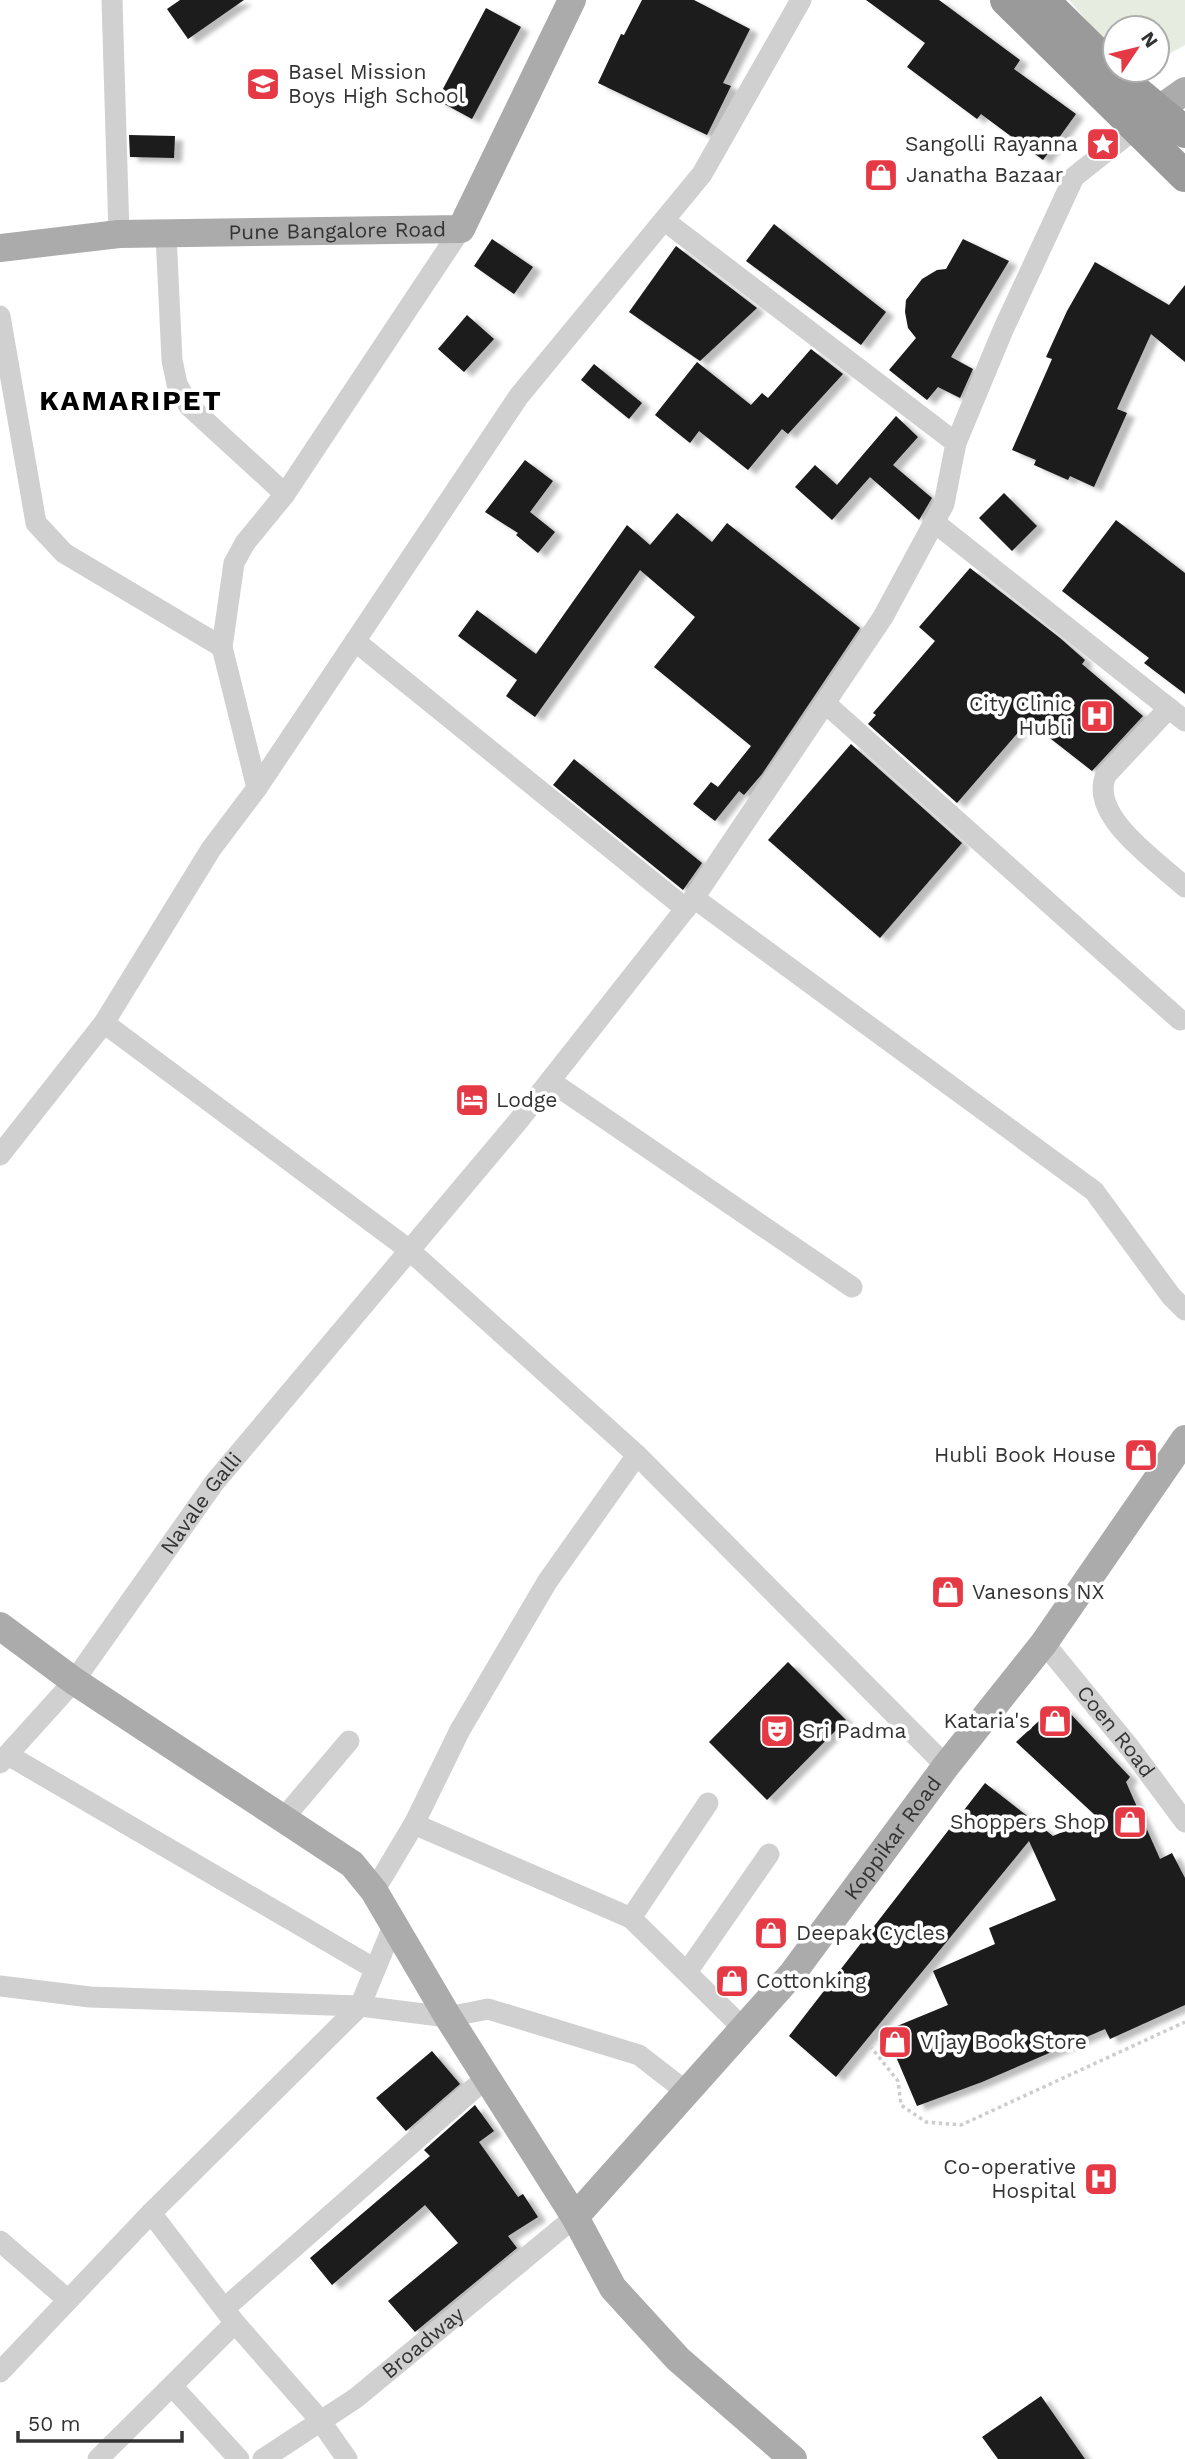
<svg xmlns="http://www.w3.org/2000/svg" width="1185" height="2459" font-family="'Work Sans',sans-serif">
  <style>
    .green { fill: #e6ecdf }
    .building { fill: #1a1a1a; filter: url(#shadow) }
    .lines { fill: none; stroke-linecap: round; stroke-linejoin: round }
    .path { stroke: #cdcdcd; stroke-width: 3.5; stroke-dasharray: 3.5 3.5; stroke-linecap: butt }
    .minor { stroke: #d0d0d0; stroke-width: 21 }
    .major { stroke: #ababab; stroke-width: 28 }
    .highway { stroke: #9a9a9a; stroke-width: 32 }
    .labels { text-anchor: middle; stroke-width: 7; stroke-linejoin: round; paint-order: stroke }
    .poi-label { font-size: 21px; fill: #333; stroke: #fff; text-anchor: start }
    .street-label { font-size: 21px; fill: #333; stroke: #fff }
    .district-label { font-size: 28px; font-weight: bold; letter-spacing: 2px; fill: #000; stroke: #fff }
  </style>
  <defs>
    <filter id="shadow"><feDropShadow dx="8" dy="4.5" stdDeviation="2" flood-color="#0004"/></filter>
  </defs>
  <rect width="100%" height="100%" fill="#fff"/>
  <path class="green" d="M1069 0H1185V45L1157 61V28H1115V53Z"/>
  <g class="building">
    <path d="M180 0H244L188 39 167 9Z"/>
    <path d="M642 0H694L750 29 723 83 731 86 707 135 598 83 621 34 624 35Z"/>
    <path d="M866 0H939L1020 60 1014 69 1076 114 1043 160 981 114 977 119 907 67 925 43Z"/>
    <path d="M486 8 521 27 472 119 437 100Z"/>
    <path d="M129 135 175 136 174 158 130 157Z"/>
    <path d="M774 224 886 312 861 345 746 261Z"/>
    <path d="M492 239 533 267 514 294 474 266Z"/>
    <path d="M963 239 1009 261 951 357 973 369 960 398 938 387 927 400 889 370 916 338 908 328 905 312 906 300 922 279 937 270 946 269Z"/>
    <path d="M676 246 757 308 700 361 629 312Z"/>
    <path d="M1095 262 1169 305 1185 285V362L1151 334 1117 409 1127 413 1094 487 1070 476 1068 480 1034 465 1036 460 1012 450 1052 359 1046 357 1067 311Z"/>
    <path d="M467 315 494 339 464 372 438 349Z"/>
    <path d="M811 349 843 374 788 434 782 429 748 470 699 431 690 443 655 415 697 362 751 405 762 393 768 398Z"/>
    <path d="M594 364 642 403 629 419 581 380Z"/>
    <path d="M896 416 918 437 893 465 932 498 919 520 870 477 832 520 795 487 815 465 837 485Z"/>
    <path d="M525 460 553 481 530 512 555 532 538 553 516 535 518 533 485 512Z"/>
    <path d="M1004 493 1037 526 1012 551 979 518Z"/>
    <path d="M677 513 712 542 727 523 860 628 762 774 744 795 739 791 715 821 693 804 711 782 718 787 751 746 654 667 695 617 640 570 535 717 506 696 517 680 458 636 477 610 536 654 627 525 650 545Z"/>
    <path d="M1116 520 1185 573V694L1144 663 1149 658 1062 591Z"/>
    <path d="M970 568 1060 638 1085 660 1082 664 1143 716 1092 771 1028 721 957 803 868 724 876 715 873 713 935 641 919 627Z"/>
    <path d="M851 744 962 843 880 938 768 840Z"/>
    <path d="M574 759 702 863 683 890 553 785Z"/>
    <path d="M788 1662 846 1720 767 1800 709 1742Z"/>
    <path d="M1053 1708H1065L1130 1777 1126 1782 1160 1859 1172 1853 1185 1878V2005L1110 2039 1105 2029 982 2082 917 2106 885 2031 948 2005 933 1971 995 1944 989 1928 1056 1900 1029 1841 836 2077 789 2036 985 1783 1053 1836 1097 1817 1016 1742Z"/>
    <path d="M432 2051 460 2084 406 2131 376 2098Z"/>
    <path d="M475 2105 494 2131 479 2142 518 2197 523 2194 538 2217 508 2236 517 2248 415 2332 388 2301 458 2243 425 2205 332 2285 310 2258 430 2156 424 2150Z"/>
    <path d="M1041 2396 1085 2459H998L982 2437Z"/>
  </g>
  <g class="lines">
    <path class="path" d="M870 2046 898 2081 901 2105 926 2122 961 2125 1185 2022"/>
    <g class="minor">
      <path d="M112 0 119 234"/>
      <path d="M665 221 956 443"/>
      <path d="M166 235 172 360 177 384 189 406 285 494"/>
      <path d="M0 316 36 523 64 553 222 647"/>
      <path d="M934 522 1185 721"/>
      <path d="M355 641 686 909"/>
      <path d="M825 703 1180 1020"/>
      <path d="M1169 708 1106 775C1088 816 1158 862 1185 887"/>
      <path d="M257 788 519 396 702 174 801 0"/>
      <path d="M694 898 1094 1191 1171 1296 1185 1310"/>
      <path d="M104 1023 408 1249 637 1455 946 1766"/>
      <path d="M550 1081 852 1287"/>
      <path d="M0 1155 104 1023 211 849 257 788 222 647 234 563 245 543 285 494 461 229"/>
      <path id="s1" d="M1044 1643 1130 1748 1185 1822"/>
      <path d="M8 1755 375 1969"/>
      <path id="s2" d="M0 1763 74 1681 214 1483 519 1120 694 898 883 617 944 504 956 443 1003 330 1074 177 1137 127"/>
      <path d="M282 1820 349 1741"/>
      <path d="M414 1824 631 1918 745 2030"/>
      <path d="M374 1891 414 1824 460 1730 547 1582 637 1455"/>
      <path d="M631 1918 708 1803"/>
      <path d="M687 1972 769 1854"/>
      <path d="M0 1986 90 1997 360 2006 448 2017 488 2009 639 2055 688 2093"/>
      <path d="M0 2241 68 2300"/>
      <path d="M225 2308 487 2077"/>
      <path d="M0 2372 151 2213"/>
      <path d="M172 2386 239 2459"/>
      <path d="M98 2459 235 2323"/>
      <path id="s3" d="M263 2459 356 2398 575 2217"/>
      <path d="M347 2459 319 2419 235 2323 151 2213 360 2006 394 1924"/>
    </g>
    <g class="major">
      <path d="M1158 110 1185 91"/>
      <path id="s4" d="M0 248 119 234 461 229 572 0"/>
      <path d="M0 1626 74 1681 352 1864 374 1891 448 2017 575 2217 613 2288 678 2359 793 2459"/>
      <path id="s5" d="M575 2217 792 1974 946 1766 1044 1643 1185 1439"/>
    </g>
    <g class="highway">
      <path d="M1006 0 1185 176"/>
      <path d="M1043 0 1132 88 1185 132"/>
    </g>
  </g>
  <defs>
    <g id="school-square" transform="scale(1.75)"><rect x="-9" y="-9" width="18" height="18" rx="4" fill="#e63946" stroke="#fff"/><path d="M0-5L7-2L0 1L-7-2ZM-4 1L0 2.5L4 1V4Q0 6-4 4Z" fill="#fff"/></g>
    <g id="sight-square" transform="scale(1.75)"><rect x="-9" y="-9" width="18" height="18" rx="4" fill="#e63946" stroke="#fff"/><path d="M0-6L1.8-2.2L6-1.7L2.9 1.2L3.7 5.4L0 3.3L-3.7 5.4L-2.9 1.2L-6-1.7L-1.8-2.2Z" fill="#fff"/></g>
    <g id="shop-square" transform="scale(1.75)"><rect x="-9" y="-9" width="18" height="18" rx="4" fill="#e63946" stroke="#fff"/><path d="M-5-2.5h2.3a2.7 3.5 0 0 1 5.4 0H5L5.5 6h-11ZM-1.5-2.5h3a1.5 2.3 0 0 0-3 0Z" fill="#fff"/></g>
    <g id="hospital-square" transform="scale(1.75)"><rect x="-9" y="-9" width="18" height="18" rx="4" fill="#e63946" stroke="#fff"/><path d="M-5-5h3v3.5h4V-5h3V5h-3V1.5h-4V5h-3Z" fill="#fff"/></g>
    <g id="hotel-square" transform="scale(1.75)"><rect x="-9" y="-9" width="18" height="18" rx="4" fill="#e63946" stroke="#fff"/><path d="M-6-4.5h1.5V1H6V5H4.5V3h-9V5H-6ZM-4 0a1.8 1.8 0 1 1 3.6 0ZM.5 0V-2.5h3Q6-2.5 6 0Z" fill="#fff"/></g>
    <g id="theatre-square" transform="scale(1.75)"><rect x="-9" y="-9" width="18" height="18" rx="4" fill="#e63946" stroke="#fff"/><path d="M-5-5.5Q0-4 5-5.5V0Q5 5 0 6Q-5 5-5 0ZM-3.3-2.5H-1v1.5H-3.3ZM1-2.5H3.3v1.5H1ZM-2.8 1Q0 5.5 2.8 1Z" fill="#fff"/></g>
  </defs>
  <g fill-rule="evenodd">
    <use href="#school-square" x="263" y="84"/>
    <use href="#sight-square" x="1103" y="144"/>
    <use href="#shop-square" x="881" y="175"/>
    <use href="#hospital-square" x="1097" y="716"/>
    <use href="#hotel-square" x="472" y="1100"/>
    <use href="#shop-square" x="1141" y="1455"/>
    <use href="#shop-square" x="948" y="1592"/>
    <use href="#shop-square" x="1055" y="1721"/>
    <use href="#theatre-square" x="777" y="1731"/>
    <use href="#shop-square" x="1130" y="1822"/>
    <use href="#shop-square" x="771" y="1933"/>
    <use href="#shop-square" x="732" y="1981"/>
    <use href="#shop-square" x="895" y="2042"/>
    <use href="#hospital-square" x="1101" y="2179"/>
  </g>
  <g class="labels">
    <g class="poi-label">
      <text x="288" y="79">Basel Mission<tspan x="288" dy="24">Boys High School</tspan></text>
      <text x="1078" y="151" text-anchor="end">Sangolli Rayanna</text>
      <text x="906" y="182">Janatha Bazaar</text>
      <text x="1072" y="711" text-anchor="end">City Clinic<tspan x="1072" dy="24">Hubli</tspan></text>
      <text x="496" y="1107">Lodge</text>
      <text x="1116" y="1462" text-anchor="end">Hubli Book House</text>
      <text x="972" y="1599">Vanesons NX</text>
      <text x="1030" y="1728" text-anchor="end">Kataria's</text>
      <text x="802" y="1738">Sri Padma</text>
      <text x="1106" y="1829" text-anchor="end">Shoppers Shop</text>
      <text x="796" y="1940">Deepak Cycles</text>
      <text x="756" y="1988">Cottonking</text>
      <text x="920" y="2049">VIjay Book Store</text>
      <text x="1076" y="2174" text-anchor="end">Co-operative<tspan x="1076" dy="24">Hospital</tspan></text>
    </g>
    <g class="street-label">
      <text dy="7" stroke="none"><textPath href="#s4" startOffset="338">Pune Bangalore Road</textPath></text>
      <text dy="7" stroke="none"><textPath href="#s2" startOffset="329">Navale Galli</textPath></text>
      <text dy="7" stroke="none"><textPath href="#s1" startOffset="114">Coen Road</textPath></text>
      <text dy="7" stroke="none"><textPath href="#s5" startOffset="495">Koppikar Road</textPath></text>
      <text dy="7" stroke="none"><textPath href="#s3" startOffset="198">Broadway</textPath></text>
    </g>
    <g class="district-label">
      <text x="131" y="410">KAMARIPET</text>
    </g>
  </g>
  <g transform="translate(1136 49) rotate(55)"><circle r="33" fill="#ffffff" stroke="#adadad" stroke-width="2"/>
  <path d="M0-5L12 26L0 18L-12 26Z" fill="#e63946"/>
  <text y="-10" font-size="19" font-weight="bold" text-anchor="middle" fill="#333333">N</text>
  </g>
  <path d="M18 2431v10h164v-10" fill="none" stroke="#333333" stroke-width="3.5"/>
  <text x="28" y="2431" font-size="21" fill="#333333" stroke="#ffffff" stroke-width="5" paint-order="stroke">50 m</text>
</svg>
